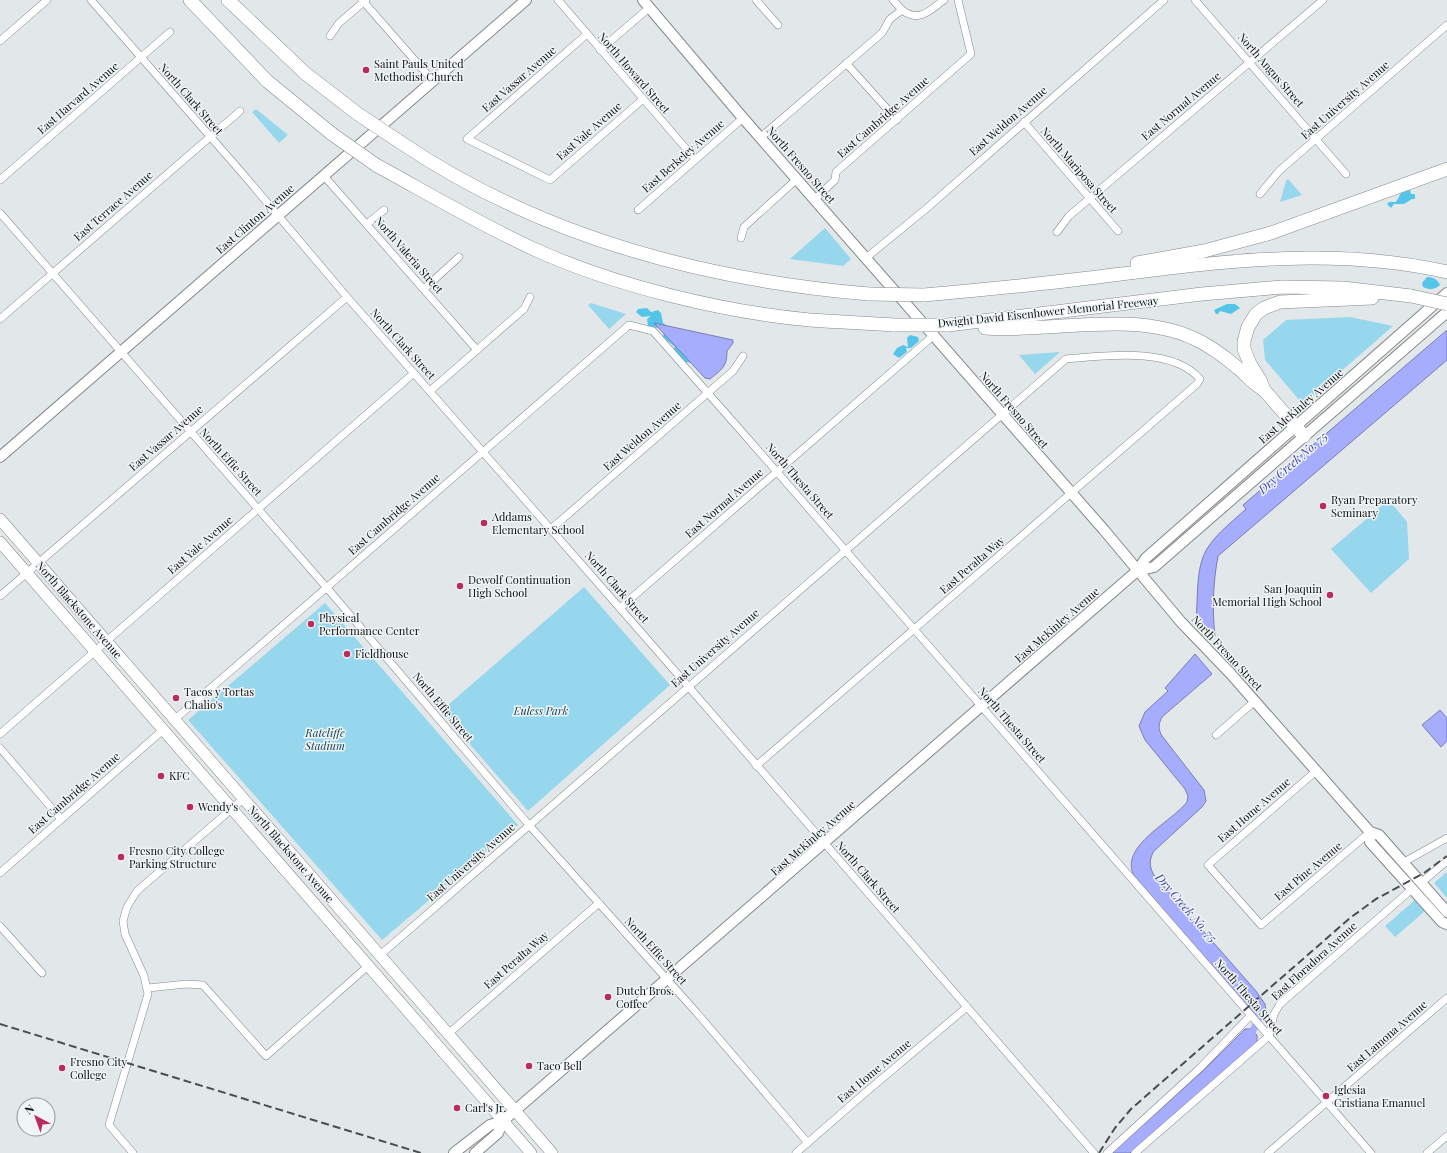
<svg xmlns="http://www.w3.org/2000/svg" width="1447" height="1153" font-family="'Playfair Display',serif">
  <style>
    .green { fill: #97d7ee }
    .forest { fill: #54c5e9 }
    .water { fill: #a7adfd; stroke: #797eb6 }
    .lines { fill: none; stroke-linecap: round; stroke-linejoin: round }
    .canal { stroke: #a7adfd; stroke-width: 7 }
    .street-casing { stroke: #84888a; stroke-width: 8 }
    .secondary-casing { stroke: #84888a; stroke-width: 12 }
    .primary-casing { stroke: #84888a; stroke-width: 12 }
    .highway-casing { stroke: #84888a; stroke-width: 14 }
    .street { stroke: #fff; stroke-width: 7 }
    .secondary { stroke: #fff; stroke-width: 10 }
    .primary { stroke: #fff; stroke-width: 11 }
    .highway { stroke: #fff; stroke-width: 13 }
    .rail { stroke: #4b4e4e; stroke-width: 2; stroke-dasharray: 8 4; stroke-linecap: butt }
    .highway-bridge-casing { stroke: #84888a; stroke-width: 14; stroke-linecap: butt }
    .highway-bridge { stroke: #fff; stroke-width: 13 }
    .poi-dot { fill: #ba2c5c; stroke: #eff4f6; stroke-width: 1.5 }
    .labels { text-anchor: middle; stroke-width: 3; stroke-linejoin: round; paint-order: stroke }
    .poi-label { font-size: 11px; fill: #0d0f0f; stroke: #eff4f6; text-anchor: start }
    .street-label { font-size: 11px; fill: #0d0f0f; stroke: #eff4f6 }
    .park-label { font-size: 11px; font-style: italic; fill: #114352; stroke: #eff4f6 }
    .water-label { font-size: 12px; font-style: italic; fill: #46449f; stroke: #eff4f6 }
  </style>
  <rect width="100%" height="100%" fill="#e2e7e9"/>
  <g class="green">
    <path d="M256 109 288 135 279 143 252 112Z"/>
    <path d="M1288 179 1302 195 1280 202 1286 181Z"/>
    <path d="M825 228 851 259 843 266 790 259Z"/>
    <path d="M591 303 626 314 609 329 588 305Z"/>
    <path d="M1350 317 1393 326 1307 401H1300L1265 360 1263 340 1286 320Z"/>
    <path d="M1060 352 1035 374 1019 355Z"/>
    <path d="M1389 500 1407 522 1409 559 1371 593 1331 549Z"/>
    <path d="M584 587 670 685 528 811 441 711Z"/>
    <path d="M325 603 518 825 382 940 188 720Z"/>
    <path d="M1447 872V898L1434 883Z"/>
    <path d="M1415 900 1425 911 1395 937 1385 926Z"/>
  </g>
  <g class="forest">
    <path d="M1410 190 1411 194H1415V199H1412L1404 204H1394L1391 208 1387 204 1389 202H1396L1401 193Z"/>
    <path d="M1427 277C1433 277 1437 279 1440 285 1435 290 1429 290 1423 287L1422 283Z"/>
    <path d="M1227 304H1235L1240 308 1231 314 1220 311 1218 314H1216L1214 310Z"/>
    <path d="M647 308 651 312 658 310 661 313 663 323 666 325 665 328 692 363 685 362 673 350 675 347 663 337 664 331 658 328 648 326 647 319 651 316 642 317 636 312 638 309Z"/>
    <path d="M910 335 918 337 919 341 911 348H906L907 352 899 358 893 354 897 348 903 345 908 347 907 338Z"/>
  </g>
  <g class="water">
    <path d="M654 323 733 340V343L727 351C727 367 722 369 710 379L705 378Z"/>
    <path d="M1447 330V360L1218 556C1213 583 1212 609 1215 636H1212L1196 619C1198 599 1196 576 1203 557 1210 538 1231 523 1246 509L1243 505Z"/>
    <path d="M1195 654 1212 674 1163 716C1158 723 1158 729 1162 736L1204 790 1206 801 1202 807 1154 851C1149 859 1149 867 1154 875L1256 991 1265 1004 1267 1017 1264 1020 1258 1018 1137 880C1113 849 1171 823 1187 802L1188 796 1185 789 1145 740 1139 726 1145 712 1168 691 1165 688Z"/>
    <path d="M1440 710 1447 718V741L1441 747 1422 725Z"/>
    <path d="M1245 1029H1251L1257 1035V1042L1251 1049 1130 1153H1112L1205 1069Z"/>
  </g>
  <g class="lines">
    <path class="canal" d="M1249 1039 1259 1018"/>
    <g class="street-casing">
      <g id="street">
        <path d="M91 0 243 174 347 297 654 647 1094 1153"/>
        <path d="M362 0 433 81"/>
        <path d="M558 0 695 159"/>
        <path d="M756 0 778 25"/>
        <path d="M1195 0 1346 174"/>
        <path d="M902 10C919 23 929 11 944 0"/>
        <path d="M587 34 467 139 550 180 642 100"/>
        <path d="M330 36 339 23 366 0"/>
        <path d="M0 41 47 0"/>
        <path d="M600 50 649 8"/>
        <path d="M846 63 897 120"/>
        <path d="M1024 122 1118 231"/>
        <path d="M761 137 882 33 890 19 902 10 893 0"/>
        <path d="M324 176 477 350"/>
        <path d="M0 180 170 32"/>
        <path d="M1260 194 1279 171 1447 25"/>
        <path d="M815 199 835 180 836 172 971 54 958 0"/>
        <path d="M638 210 743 118"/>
        <path d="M0 213 327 588 529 825 697 1013 808 1143"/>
        <path d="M367 224 384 210"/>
        <path d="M1057 232 1069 216 1323 0"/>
        <path d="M741 238 744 227 797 179"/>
        <path d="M866 258 927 208 1164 0"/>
        <path d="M424 289 459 257"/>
        <path d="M0 319 240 111"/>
        <path d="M430 391 524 309 530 297"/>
        <path d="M551 529 733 371 743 356"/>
        <path d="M0 596 347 297"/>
        <path d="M620 608 933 336"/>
        <path d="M174 720 629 325 653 331 743 433 1371 1153"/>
        <path d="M0 734 414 373"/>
        <path d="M1216 735 1255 701"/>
        <path d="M0 748 61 819"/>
        <path d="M1316 771 1208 865 1261 925 1370 832"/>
        <path d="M1404 862 1447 838"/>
        <path d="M0 873 163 730"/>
        <path d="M1422 882 1447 861"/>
        <path d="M0 926 42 973"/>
        <path d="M379 956 1066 359C1103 356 1172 346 1200 379L1197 384 756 766"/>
        <path d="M148 988 186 984 203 985 266 1056 368 966"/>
        <path d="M448 1034 599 903"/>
        <path d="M133 1153 109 1125 148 994 144 976 125 934 123 921 127 907 137 891 243 799"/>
        <path d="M796 1153 866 1092 967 1007"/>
        <path d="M1107 1153 1201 1067 1250 1016"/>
        <path d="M1135 1153 1269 1036 1274 1014 1280 1004 1412 889"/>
        <path d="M1268 1153 1447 998"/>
        <path d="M1427 1153 1447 1136"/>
      </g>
    </g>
    <g class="secondary-casing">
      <g id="secondary">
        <path d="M643 0 743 118 1104 530 1181 622 1230 673 1370 832 1379 835 1447 912"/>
        <path d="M0 457 526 0"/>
        <path d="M1137 571 1154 567 1447 312"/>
        <path d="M1370 832V842L1442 922 1447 924"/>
        <path d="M454 1153 490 1125 503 1121 1137 571 1146 558 1447 293"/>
        <path d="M475 1153 498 1133 503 1121"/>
      </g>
    </g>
    <g class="primary-casing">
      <g id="primary">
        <path d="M0 519 552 1153"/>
        <path d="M0 542 531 1153"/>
      </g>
    </g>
    <g class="highway-casing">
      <g id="highway">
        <path d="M190 0 267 81 332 134"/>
        <path d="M228 0 306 74 358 114"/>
        <path d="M400 142C539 236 703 280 869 294"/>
        <path d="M376 165C429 194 481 225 536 250 616 286 723 312 810 320 838 322 866 323 894 325"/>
        <path d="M1137 263 1204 251 1271 233 1447 169"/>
        <path d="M924 295C979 290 1034 285 1089 278 1210 263 1327 245 1447 272"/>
        <path d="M948 325 1202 294 1282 287 1343 288 1411 296"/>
        <path d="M985 328C1050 333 1133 310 1193 338 1209 345 1225 357 1238 368 1247 376 1254 384 1264 390"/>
        <path d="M1304 436 1264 390 1260 380 1250 364 1244 349V341L1248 327 1256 314 1264 308 1280 302 1372 298"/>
      </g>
    </g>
    <use href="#street" class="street"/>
    <use href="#secondary" class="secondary"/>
    <use href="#primary" class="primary"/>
    <use href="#highway" class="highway"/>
    <g class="rail">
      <path d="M0 1024 421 1153"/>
      <path d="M1099 1153 1115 1128 1131 1109 1350 918 1376 899 1424 873 1447 856"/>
    </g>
    <g class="highway-bridge-casing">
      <g id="highway-bridge">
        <path d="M358 114 400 142"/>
        <path d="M332 134 376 165"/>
        <path d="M869 294 924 295"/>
        <path d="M1411 296 1447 304"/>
        <path d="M894 325H948"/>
      </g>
    </g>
    <use href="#highway-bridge" class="highway-bridge"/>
  </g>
  <g class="poi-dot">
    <circle cx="366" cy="70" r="4"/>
    <circle cx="1323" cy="506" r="4"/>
    <circle cx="484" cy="523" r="4"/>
    <circle cx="460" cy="586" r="4"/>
    <circle cx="1330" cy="595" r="4"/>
    <circle cx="311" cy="624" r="4"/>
    <circle cx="347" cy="654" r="4"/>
    <circle cx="176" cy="698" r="4"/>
    <circle cx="161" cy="776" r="4"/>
    <circle cx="190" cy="807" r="4"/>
    <circle cx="121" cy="857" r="4"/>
    <circle cx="608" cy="997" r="4"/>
    <circle cx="529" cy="1066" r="4"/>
    <circle cx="62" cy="1068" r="4"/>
    <circle cx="1326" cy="1096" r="4"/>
    <circle cx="457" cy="1108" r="4"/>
  </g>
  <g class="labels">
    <g class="poi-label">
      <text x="374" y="68">Saint Pauls United<tspan x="374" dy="13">Methodist Church</tspan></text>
      <text x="1331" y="504">Ryan Preparatory<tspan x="1331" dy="13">Seminary</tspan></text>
      <text x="492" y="521">Addams<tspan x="492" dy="13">Elementary School</tspan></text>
      <text x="468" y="584">Dewolf Continuation<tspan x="468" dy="13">High School</tspan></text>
      <text x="1322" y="593" text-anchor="end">San Joaquin<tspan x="1322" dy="13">Memorial High School</tspan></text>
      <text x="319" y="622">Physical<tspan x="319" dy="13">Performance Center</tspan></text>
      <text x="355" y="658">Fieldhouse</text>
      <text x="184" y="696">Tacos y Tortas<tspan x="184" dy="13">Chalio's</tspan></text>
      <text x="169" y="780">KFC</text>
      <text x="198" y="811">Wendy's</text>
      <text x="129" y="855">Fresno City College<tspan x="129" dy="13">Parking Structure</tspan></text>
      <text x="616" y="995">Dutch Bros.<tspan x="616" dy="13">Coffee</tspan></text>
      <text x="70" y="1066">Fresno City<tspan x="70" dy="13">College</tspan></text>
      <text x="537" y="1070">Taco Bell</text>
      <text x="1334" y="1094">Iglesia<tspan x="1334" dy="13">Cristiana Emanuel</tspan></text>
      <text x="465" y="1112">Carl's Jr.</text>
    </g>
    <g class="street-label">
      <text transform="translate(1271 70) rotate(49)" y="4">North Angus Street</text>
      <text transform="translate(634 73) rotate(49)" y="4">North Howard Street</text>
      <text transform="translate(519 79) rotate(-41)" y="4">East Vassar Avenue</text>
      <text transform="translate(78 98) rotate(-41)" y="4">East Harvard Avenue</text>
      <text transform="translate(191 99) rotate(49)" y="4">North Clark Street</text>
      <text transform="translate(1345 100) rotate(-41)" y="4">East University Avenue</text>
      <text transform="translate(1181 106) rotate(-40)" y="4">East Normal Avenue</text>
      <text transform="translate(883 117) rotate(-41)" y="4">East Cambridge Avenue</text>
      <text transform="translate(1008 121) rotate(-41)" y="4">East Weldon Avenue</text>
      <text transform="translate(589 131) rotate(-41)" y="4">East Yale Avenue</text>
      <text transform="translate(683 156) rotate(-41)" y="4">East Berkeley Avenue</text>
      <text transform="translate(801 165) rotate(49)" y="4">North Fresno Street</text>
      <text transform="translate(1079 170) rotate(49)" y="4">North Mariposa Street</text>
      <text transform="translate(113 206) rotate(-41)" y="4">East Terrace Avenue</text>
      <text transform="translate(255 219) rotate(-41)" y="4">East Clinton Avenue</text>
      <text transform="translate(409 255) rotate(49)" y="4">North Valeria Street</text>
      <text transform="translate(1048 312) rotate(-6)" y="4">Dwight David Eisenhower Memorial Freeway</text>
      <text transform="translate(403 344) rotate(48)" y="4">North Clark Street</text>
      <text transform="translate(1301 406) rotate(-41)" y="4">East McKinley Avenue</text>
      <text transform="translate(1014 410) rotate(49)" y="4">North Fresno Street</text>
      <text transform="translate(642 436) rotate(-41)" y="4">East Weldon Avenue</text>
      <text transform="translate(166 438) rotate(-41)" y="4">East Vassar Avenue</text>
      <text transform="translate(231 462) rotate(48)" y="4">North Effie Street</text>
      <text transform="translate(800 481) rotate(49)" y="4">North Thesta Street</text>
      <text transform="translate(724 503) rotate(-41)" y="4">East Normal Avenue</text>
      <text transform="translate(394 514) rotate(-41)" y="4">East Cambridge Avenue</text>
      <text transform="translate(200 545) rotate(-41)" y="4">East Yale Avenue</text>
      <text transform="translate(972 565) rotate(-41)" y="4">East Peralta Way</text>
      <text transform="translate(617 587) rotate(49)" y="4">North Clark Street</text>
      <text transform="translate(79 610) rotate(49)" y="4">North Blackstone Avenue</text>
      <text transform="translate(1057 625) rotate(-41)" y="4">East McKinley Avenue</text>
      <text transform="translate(715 648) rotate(-41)" y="4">East University Avenue</text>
      <text transform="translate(1227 653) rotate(47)" y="4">North Fresno Street</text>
      <text transform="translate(443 707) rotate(50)" y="4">North Effie Street</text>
      <text transform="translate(1012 725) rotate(49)" y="4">North Thesta Street</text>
      <text transform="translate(74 793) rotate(-41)" y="4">East Cambridge Avenue</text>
      <text transform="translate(1254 810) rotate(-41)" y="4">East Home Avenue</text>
      <text transform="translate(813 838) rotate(-41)" y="4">East McKinley Avenue</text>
      <text transform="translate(291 854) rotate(49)" y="4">North Blackstone Avenue</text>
      <text transform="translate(471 862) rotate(-41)" y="4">East University Avenue</text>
      <text transform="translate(1308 871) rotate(-40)" y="4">East Pine Avenue</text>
      <text transform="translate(868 877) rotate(49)" y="4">North Clark Street</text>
      <text transform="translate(656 951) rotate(48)" y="4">North Effie Street</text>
      <text transform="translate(516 960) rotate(-41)" y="4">East Peralta Way</text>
      <text transform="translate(1314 961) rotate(-42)" y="4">East Floradora Avenue</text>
      <text transform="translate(1249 997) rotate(49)" y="4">North Thesta Street</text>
      <text transform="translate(1387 1036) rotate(-41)" y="4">East Lamona Avenue</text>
      <text transform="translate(874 1071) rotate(-40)" y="4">East Home Avenue</text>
    </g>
    <g class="park-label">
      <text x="541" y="715">Euless Park</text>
      <text x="325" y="737">Ratcliffe<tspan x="325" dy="13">Stadium</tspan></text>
    </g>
    <g class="water-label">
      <text transform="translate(1293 463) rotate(-41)" y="4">Dry Creek No. 75</text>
      <text transform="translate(1186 908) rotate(49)" y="4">Dry Creek No. 75</text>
    </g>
  </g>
  <g transform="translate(36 1117) rotate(319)"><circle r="19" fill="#eff4f6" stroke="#95989a"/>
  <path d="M0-3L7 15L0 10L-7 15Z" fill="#ba2c5c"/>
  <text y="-6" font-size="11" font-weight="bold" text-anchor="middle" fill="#0d0f0f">N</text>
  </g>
</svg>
